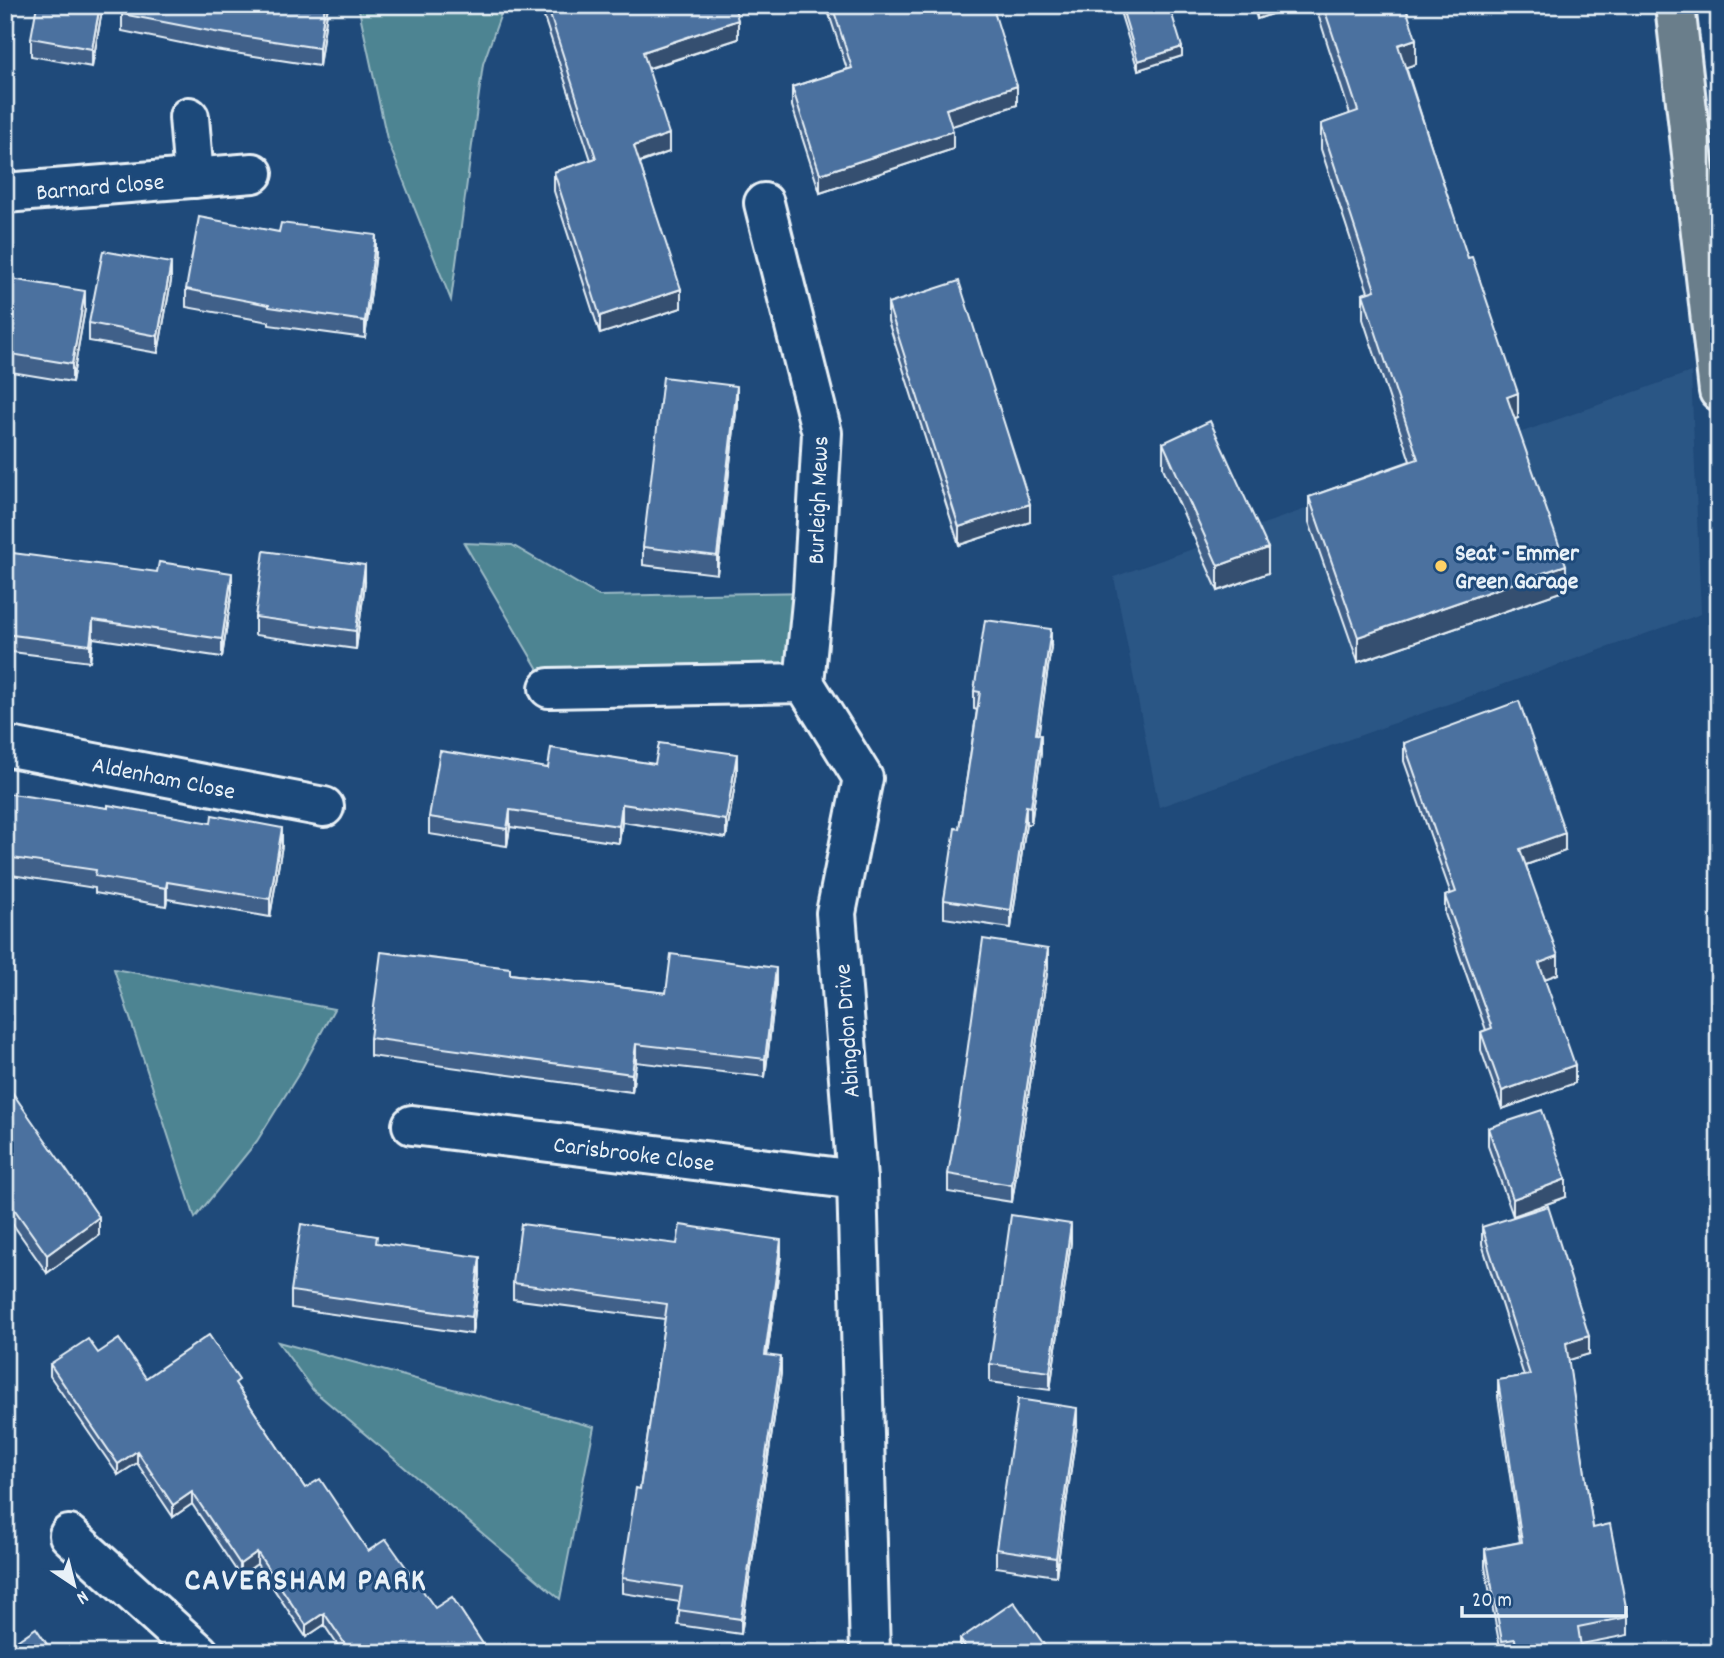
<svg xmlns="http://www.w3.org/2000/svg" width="1724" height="1658" font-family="Dekko,sans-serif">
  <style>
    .built { fill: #2c5685 }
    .green { fill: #4e8492; stroke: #9bbac5; stroke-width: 2 }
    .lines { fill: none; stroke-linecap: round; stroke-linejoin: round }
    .minor-casing { stroke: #e8f1f8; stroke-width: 44 }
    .major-casing { stroke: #e8f1f8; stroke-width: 44 }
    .minor { stroke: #1f4a7a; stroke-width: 38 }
    .major { stroke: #6b7e8b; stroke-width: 38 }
    .wall { fill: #406189; stroke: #e8f1f8; stroke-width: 2 }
    .shaded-wall { fill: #344f6f; stroke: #e8f1f8; stroke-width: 2 }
    .building { fill: #4b719f; stroke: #e8f1f8; stroke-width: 2 }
    .poi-dot { fill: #ffd166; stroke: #1f4a7a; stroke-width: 2.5 }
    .labels { text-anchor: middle; stroke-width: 6; stroke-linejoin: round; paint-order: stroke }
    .street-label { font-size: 24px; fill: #e8f1f8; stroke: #1f4a7a }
    .poi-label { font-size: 24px; font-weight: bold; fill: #e8f1f8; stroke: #1f4a7a; text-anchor: start }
    .district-label { font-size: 32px; font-weight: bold; letter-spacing: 2px; fill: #e8f1f8; stroke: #1f4a7a }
  </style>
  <rect width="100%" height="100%" fill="#1f4a7a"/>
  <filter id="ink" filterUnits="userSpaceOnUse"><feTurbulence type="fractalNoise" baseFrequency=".0143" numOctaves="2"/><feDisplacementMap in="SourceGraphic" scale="14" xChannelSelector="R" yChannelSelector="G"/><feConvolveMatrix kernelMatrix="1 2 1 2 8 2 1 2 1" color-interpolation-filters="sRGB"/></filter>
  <g filter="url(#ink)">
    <path class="built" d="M1691 372 1701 614 1159 807 1114 577Z"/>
    <g class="green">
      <path d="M358 5H504L483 64 451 300 387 139Z"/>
      <path d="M464 543 512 545 599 596 813 592 804 683 549 688Z"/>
      <path d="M114 969 334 1009 301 1070 257 1141 195 1218Z"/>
      <path d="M278 1342 594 1427 560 1599 313 1390Z"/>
    </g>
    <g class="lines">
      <g class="minor-casing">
        <g id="minor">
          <path d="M189 117 194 178"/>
          <path d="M5 193 253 173"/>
          <path d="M764 203 822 433 813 592 804 683"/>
          <path d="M549 688 804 683 863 778 836 913 857 1180 870 1653"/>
          <path d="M5 746 324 807"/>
          <path d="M412 1125 857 1180"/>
          <path d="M69 1535 199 1653"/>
        </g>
      </g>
      <g class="major-casing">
        <path id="major" d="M1675 5 1719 391"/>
      </g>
      <use href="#minor" class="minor"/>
      <use href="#major" class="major"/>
    </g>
    <g class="wall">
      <path d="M103 5 92 67 31 56V38Z"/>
      <path d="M328 5 319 66 215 50 122 31V14Z"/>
      <path d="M544 5H734L738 39 648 69 669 152 640 163 681 308 600 334 554 191V172L591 160 544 17Z"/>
      <path d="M826 5H992L1017 105 951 126 953 149 820 193 792 106V87L847 69Z"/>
      <path d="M1118 5H1169L1182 56 1138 70Z"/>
      <path d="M1253 5H1298L1257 19Z"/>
      <path d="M1315 5H1405L1416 64 1406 67 1518 418 1515 419 1566 590 1358 662 1309 522V497L1410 461 1363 319V294L1368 292 1321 149V124L1350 114Z"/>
      <path d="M376 253 365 338 269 325V322L186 307V289Z"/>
      <path d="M5 278 85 309 72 382 5 371Z"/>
      <path d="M171 281 158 353 89 341V323Z"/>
      <path d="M888 304 1030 522 959 545 888 321Z"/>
      <path d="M737 404 717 574 643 565V547Z"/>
      <path d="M1163 443 1268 573 1218 591 1163 468Z"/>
      <path d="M5 552 232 591 222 657 93 638 90 662 5 651Z"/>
      <path d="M365 583 356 649 255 635V617Z"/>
      <path d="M1051 647 1038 735 1041 753 1031 824H1026L1011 928 944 918V900L959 829 977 710 974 709V691Z"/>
      <path d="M1404 743 1565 851 1526 865 1558 974 1544 979 1575 1083 1502 1109 1481 1050V1032L1486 1030 1445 914V896L1451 894 1404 761Z"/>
      <path d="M655 764 737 772 726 838 622 822 619 843 510 827 507 846 429 834V817L548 768Z"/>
      <path d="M5 793 282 845 270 917 167 899 166 906 95 893V888L5 874Z"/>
      <path d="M1048 967 1012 1202 948 1192V1174Z"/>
      <path d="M510 974 666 993 776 986 765 1077 636 1062 632 1092 370 1056V1038Z"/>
      <path d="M5 1082 99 1235 47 1273 5 1213Z"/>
      <path d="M1488 1128 1566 1197 1513 1216 1488 1146Z"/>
      <path d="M1482 1227 1589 1354 1568 1360 1593 1528 1628 1617V1635L1581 1644 1582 1653H1501L1485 1567V1549L1520 1542 1498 1397V1380L1524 1376 1482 1244Z"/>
      <path d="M1071 1242 1050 1390 990 1382V1364Z"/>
      <path d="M377 1243 480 1275 472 1334 291 1308V1291Z"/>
      <path d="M677 1244 781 1255 767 1355 781 1373 741 1634 678 1625 680 1602 622 1593V1578L640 1489 665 1319 513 1299V1283Z"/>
      <path d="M98 1353 146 1378 239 1389 305 1488 368 1551 435 1608 489 1653H343L324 1625 306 1637 257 1564 240 1576 192 1504 173 1517 137 1463 118 1475 50 1376V1364Z"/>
      <path d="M1077 1426 1056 1576 996 1567V1549Z"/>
      <path d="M960 1639 1050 1653H960Z"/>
    </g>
    <g class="shaded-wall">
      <path d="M13 5 14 17 5 84V66Z"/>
      <path d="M100 5H103L92 67V49Z"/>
      <path d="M325 5H328L319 66V48Z"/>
      <path d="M1257 5H1298L1257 19Z"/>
      <path d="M738 20V39L643 70V52Z"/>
      <path d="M1416 39V64L1398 70V45Z"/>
      <path d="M1182 47V56L1138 70V61Z"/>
      <path d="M1017 86V105L946 128V109Z"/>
      <path d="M953 131V149L820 193V174Z"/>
      <path d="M669 134V152L634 164V146Z"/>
      <path d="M376 235V253L365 338V321Z"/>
      <path d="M171 263V281L158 353V336Z"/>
      <path d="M681 289V308L600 334V316Z"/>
      <path d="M85 291V309L72 382V364Z"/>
      <path d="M737 386V404L717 574V556Z"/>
      <path d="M1518 393V418L1507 422V397Z"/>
      <path d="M1030 504V522L959 545V527Z"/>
      <path d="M1268 548V573L1218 591V566Z"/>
      <path d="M365 565V583L356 649V631Z"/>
      <path d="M1566 565V590L1358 662V637Z"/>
      <path d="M232 573V591L222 657V639Z"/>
      <path d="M93 620V638L90 662V645Z"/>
      <path d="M1051 629V647L1036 752V734Z"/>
      <path d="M1041 735V753L1031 824V807Z"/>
      <path d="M737 754V772L726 838V820Z"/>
      <path d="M622 804V822L619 843V826Z"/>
      <path d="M1026 806V824L1011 928V910Z"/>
      <path d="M510 810V827L507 846V829Z"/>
      <path d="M282 828V845L270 917V899Z"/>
      <path d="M1565 833V851L1520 867V849Z"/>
      <path d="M167 882V899L166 906V888Z"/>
      <path d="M1048 949V967L1012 1202V1185Z"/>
      <path d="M1558 956V974L1539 981V963Z"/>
      <path d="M776 968V986L765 1077V1059Z"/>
      <path d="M636 1044V1062L632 1092V1074Z"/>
      <path d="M1575 1065V1083L1502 1109V1091Z"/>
      <path d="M1566 1179V1197L1513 1216V1199Z"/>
      <path d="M99 1217V1235L47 1273V1255Z"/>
      <path d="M1071 1224V1242L1050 1390V1372Z"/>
      <path d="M781 1240V1255L765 1370V1355Z"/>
      <path d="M480 1257V1275L472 1334V1317Z"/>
      <path d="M1589 1336V1354L1566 1361V1343Z"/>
      <path d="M781 1357V1373L741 1634V1619Z"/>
      <path d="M1077 1408V1426L1056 1576V1558Z"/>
      <path d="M137 1451V1463L118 1475V1464Z"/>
      <path d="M192 1492V1504L173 1517V1505Z"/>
      <path d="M257 1552V1564L240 1576V1564Z"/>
      <path d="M324 1613V1625L306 1637V1625Z"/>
    </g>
    <g class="building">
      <path d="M5 5H13L5 66Z"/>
      <path d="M37 5H100L92 49 31 38Z"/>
      <path d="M124 5H325L319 48 215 32 122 14Z"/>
      <path d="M547 5H734L738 20 643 52 669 134 634 146 681 289 600 316 554 172 596 158Z"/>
      <path d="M832 5H992L1017 86 946 109 953 131 820 174 792 87 852 68Z"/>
      <path d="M1121 5H1169L1182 47 1138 61Z"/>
      <path d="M1323 5H1405L1416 39 1398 45 1468 258 1472 257 1518 393 1507 397 1566 565 1358 637 1309 497 1418 459 1363 294 1375 290 1321 124 1358 111Z"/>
      <path d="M199 217 279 232 281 223 376 235 365 321 269 307V305L186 289Z"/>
      <path d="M103 251 171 263 158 336 89 323Z"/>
      <path d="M5 278 85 291 72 364 5 353Z"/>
      <path d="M959 281 1030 504 959 527 888 304Z"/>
      <path d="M663 377 737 386 717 556 643 547Z"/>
      <path d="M1210 421 1268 548 1218 566 1163 443Z"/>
      <path d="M264 551 365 565 356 631 255 617Z"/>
      <path d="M5 552 157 572 159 562 232 573 222 639 93 620 90 645 5 634Z"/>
      <path d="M985 620 1051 629 1036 734 1041 735 1031 807 1026 806 1011 910 944 900 955 828 959 829 980 692 974 691Z"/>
      <path d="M1519 701 1565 833 1520 849 1558 956 1539 963 1575 1065 1502 1091 1481 1032 1492 1028 1445 896 1456 892 1404 743Z"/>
      <path d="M659 743 737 754 726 820 622 804 619 826 510 810 507 829 429 817 440 751 548 768 551 748 655 764Z"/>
      <path d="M5 793 108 808V805L211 823 212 815 282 828 270 899 167 882 166 888 95 876 96 870 5 857Z"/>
      <path d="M983 939 1048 949 1012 1185 948 1174 958 1118Z"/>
      <path d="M381 952 510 968V974L666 993 671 954 776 968 765 1059 636 1044 632 1074 370 1038Z"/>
      <path d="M5 1082 99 1217 47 1255 5 1196Z"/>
      <path d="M1542 1110 1566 1179 1513 1199 1488 1128Z"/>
      <path d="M1548 1206 1589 1336 1566 1343 1593 1528 1610 1524 1628 1617 1578 1627 1582 1653H1517L1515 1639 1502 1641 1485 1549 1522 1542 1498 1380 1530 1375 1482 1227Z"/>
      <path d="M1011 1215 1071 1224 1050 1372 990 1364Z"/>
      <path d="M301 1224 377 1236 376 1243 480 1257 472 1317 291 1291Z"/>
      <path d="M521 1224 677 1244 680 1225 781 1240 765 1355 781 1357 741 1619 678 1610 682 1587 622 1578 636 1488 640 1489 667 1304 513 1283Z"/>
      <path d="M209 1335 239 1380 235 1383 305 1488 320 1479 368 1551 386 1539 435 1608 452 1597 489 1653H351L324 1613 306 1625 257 1552 240 1564 192 1492 173 1505 137 1451 118 1464 50 1364 88 1339 98 1353 119 1339 146 1378Z"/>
      <path d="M1018 1399 1077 1408 1056 1558 996 1549Z"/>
      <path d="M1014 1602 1050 1653H969L960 1639Z"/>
      <path d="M36 1628 53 1653H5V1649Z"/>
    </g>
  </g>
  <circle class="poi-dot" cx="1441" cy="566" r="7"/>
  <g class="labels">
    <g class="street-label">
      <text transform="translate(100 186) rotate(-5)" y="8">Barnard Close</text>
      <text transform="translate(817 500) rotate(-88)" y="8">Burleigh Mews</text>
      <text transform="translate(164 777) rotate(11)" y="8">Aldenham Close</text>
      <text transform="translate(846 1031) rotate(-94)" y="8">Abingdon Drive</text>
      <text transform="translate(634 1153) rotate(7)" y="8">Carisbrooke Close</text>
    </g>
    <g class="poi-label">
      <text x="1455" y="560">Seat - Emmer<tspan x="1455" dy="28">Green Garage</tspan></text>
    </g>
    <g class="district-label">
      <text x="306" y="1589">CAVERSHAM PARK</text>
    </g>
  </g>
  <rect width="1724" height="1658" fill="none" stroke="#1f4a7a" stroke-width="28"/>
  <rect x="14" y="14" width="1696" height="1630" fill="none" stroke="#e8f1f8" stroke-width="2.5" filter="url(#ink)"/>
  <g transform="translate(74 1585) rotate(145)" stroke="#1f4a7a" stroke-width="5" paint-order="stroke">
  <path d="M0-5L12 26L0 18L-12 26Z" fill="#e8f1f8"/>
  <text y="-10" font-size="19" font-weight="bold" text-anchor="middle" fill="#e8f1f8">N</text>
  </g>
  <path d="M1462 1606v10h164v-10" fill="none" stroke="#e8f1f8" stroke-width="3.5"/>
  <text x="1472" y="1606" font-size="21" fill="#e8f1f8" stroke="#1f4a7a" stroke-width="5" paint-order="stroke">20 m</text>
</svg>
